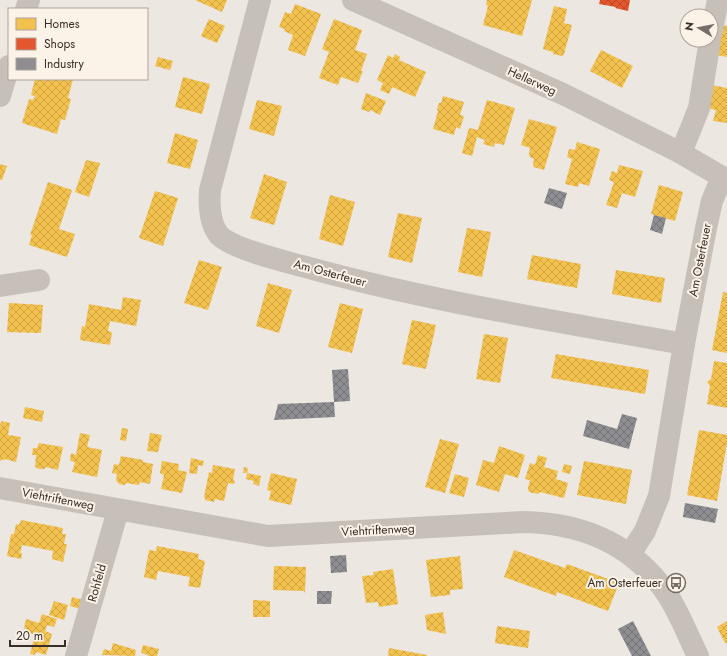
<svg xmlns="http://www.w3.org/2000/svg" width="727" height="656" font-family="Jost,sans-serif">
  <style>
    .homes { fill: url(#homes-cross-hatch) }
    .shops { fill: url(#shops-cross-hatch) }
    .industry { fill: url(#industry-cross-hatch) }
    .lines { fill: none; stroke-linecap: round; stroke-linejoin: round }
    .minor { stroke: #c7c0b9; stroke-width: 22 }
    .labels { text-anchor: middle; stroke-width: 4; stroke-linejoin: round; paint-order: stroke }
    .street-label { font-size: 12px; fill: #382d28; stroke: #fbf2e8 }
    .poi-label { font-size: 12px; fill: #382d28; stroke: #fbf2e8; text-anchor: end }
  </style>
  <defs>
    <pattern id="homes-cross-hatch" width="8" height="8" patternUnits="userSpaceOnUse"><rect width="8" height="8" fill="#f2c14e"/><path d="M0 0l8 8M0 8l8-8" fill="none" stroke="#d0a644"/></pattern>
    <pattern id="shops-cross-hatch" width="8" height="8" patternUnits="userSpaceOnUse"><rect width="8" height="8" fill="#e4572e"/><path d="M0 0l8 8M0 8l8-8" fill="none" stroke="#ba4827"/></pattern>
    <pattern id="industry-cross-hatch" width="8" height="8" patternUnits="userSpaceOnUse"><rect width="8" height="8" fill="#8d8d92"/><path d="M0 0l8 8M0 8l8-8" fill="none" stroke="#747477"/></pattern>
  </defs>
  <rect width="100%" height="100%" fill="#ede7e1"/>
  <g class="homes">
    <path d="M195 0H227L222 12Z"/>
    <path d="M487 0H532L522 36 483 25 488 6 486 5Z"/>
    <path d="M295 4 321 14 305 56 288 50 293 35 284 31 285 29 279 27 285 12 291 14Z"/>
    <path d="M554 6 567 9 564 23 572 25 564 54 563 56 553 54V52L543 49Z"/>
    <path d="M209 19 225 26 217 43 201 36Z"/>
    <path d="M334 19 362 30 355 50 367 54 361 71H363L358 83 341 77 338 85 319 78 329 52 322 49Z"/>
    <path d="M723 25 727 26V57L717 55Z"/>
    <path d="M601 50 633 66 622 88 590 71Z"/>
    <path d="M395 54 400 57 399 60 426 72 415 97 392 87 389 94 380 90 383 83 377 80 388 55 393 58Z"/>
    <path d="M158 57 173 61 170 70 155 66Z"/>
    <path d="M183 77 210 84 202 114 175 107Z"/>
    <path d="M35 79H73L68 98 71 99 65 120 61 119 57 134 22 123 29 99 33 100 35 96 31 95Z"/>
    <path d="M711 85 727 88V123L713 121 716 110 707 108Z"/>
    <path d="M366 93 386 101 380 115 370 110 369 112 361 109Z"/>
    <path d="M443 96 464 102 460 115 464 116 460 129 456 127 454 135 433 129 438 111 437 110 439 103H441Z"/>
    <path d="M257 100 282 106 274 136 249 129Z"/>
    <path d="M487 100 515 108 504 145 495 143 494 147 483 144 485 140 477 137 472 156 462 153 469 128 478 130Z"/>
    <path d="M529 119 557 127 544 170 534 167 533 164 534 159 530 157 529 154 530 148 521 145Z"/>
    <path d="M175 133 198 140 190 169 167 163Z"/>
    <path d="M577 142 600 149 589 186 579 183 578 187 565 184 572 159 567 157 569 149 575 150Z"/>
    <path d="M86 160 100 163 89 197 75 192Z"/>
    <path d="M0 164 7 166 2 180H0Z"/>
    <path d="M619 165 643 171 635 197 622 193 617 208 606 205 614 182 609 180 612 171 617 173Z"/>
    <path d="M264 174 287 182 274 225 250 218Z"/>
    <path d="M48 182 72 190 59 229 75 234 67 257 29 245 32 235H30Z"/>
    <path d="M659 185 683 192 675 221 651 214Z"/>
    <path d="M155 191 178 198 163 246 139 238Z"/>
    <path d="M330 195 355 202 343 246 319 239Z"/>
    <path d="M398 213 422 218 412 263 388 257Z"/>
    <path d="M467 228 491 232 482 277 458 272Z"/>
    <path d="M532 255 581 264 577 288 527 279Z"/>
    <path d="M199 260 222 267 208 310 184 303Z"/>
    <path d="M616 270 665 278 661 303 612 294Z"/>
    <path d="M268 283 292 290 279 333 256 326Z"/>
    <path d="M723 292 727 293V353L712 350Z"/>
    <path d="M123 297 141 300 136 326 110 321 108 331 112 332 110 345 80 340 82 326 85 327 89 304 121 310Z"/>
    <path d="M9 303 43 305 41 333 7 332Z"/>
    <path d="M340 303 363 309 352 353 328 347Z"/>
    <path d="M412 320 436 325 426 369 402 364Z"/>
    <path d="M484 334 508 338 500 383 476 379Z"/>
    <path d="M556 354 649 370 645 394 551 378Z"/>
    <path d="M714 361 727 363V408L707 404 710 386 707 382 711 379Z"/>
    <path d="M25 407 44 411 42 422 23 418Z"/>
    <path d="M1 421 10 423 8 435 21 437 16 462 5 459 0 461V427Z"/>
    <path d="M122 428 128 429 126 441 120 440Z"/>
    <path d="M699 430 727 435V443L717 501 687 495Z"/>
    <path d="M80 433 90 435 87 447 102 450 97 477 72 472 75 462 70 461 71 453 76 455Z"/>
    <path d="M150 433 162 435 158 452 147 451Z"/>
    <path d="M440 439 459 444 445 493 425 487Z"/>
    <path d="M39 443 63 447 58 470 46 467 44 469H39L35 467 36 455H32L33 448H37Z"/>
    <path d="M499 446 525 455 518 478 505 474 499 492 476 485 483 460 494 463Z"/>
    <path d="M538 455 547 458 544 467 558 471 556 479 568 483 564 498 540 492 538 494 529 492 528 488 530 480 525 479 530 463 535 465Z"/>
    <path d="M121 456 143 460V462L153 464 150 484 140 482 139 485 127 483 124 485 119 484 116 480 117 474 112 473 114 464 119 465Z"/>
    <path d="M191 458 204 461 203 466 198 465 197 474 189 473Z"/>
    <path d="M162 461 179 464 178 470 187 472 182 493 161 489 164 475 160 473Z"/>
    <path d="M584 461 632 470 626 504 577 495Z"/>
    <path d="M564 464 572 466 570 474 562 472Z"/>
    <path d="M213 465 235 469 233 480 235 481 234 484 228 483 224 501 215 499 214 502 205 500V498L204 497 209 472 212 473Z"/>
    <path d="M244 467 248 468 247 473 261 476 259 486 253 484 254 481 246 479 247 473H243Z"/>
    <path d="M271 473 297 479 291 505 269 500 271 491 267 490Z"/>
    <path d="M455 474 469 478 464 497 449 493Z"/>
    <path d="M21 520 63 528 62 534H66L64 544H67L63 562 52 559 53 551 22 545 20 553H22L21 559 7 556 11 534H14L16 524 19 525Z"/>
    <path d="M157 546 199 554 198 559 205 561 200 588 188 586 190 577 158 571 156 580 144 577 149 550 156 551Z"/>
    <path d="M514 550 565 568 567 564 619 583 608 611 557 592 556 596 504 577Z"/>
    <path d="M460 556 463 589 450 590V595L431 597 426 560Z"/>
    <path d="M274 566 306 567 305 593 304 591 273 590Z"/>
    <path d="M393 569 398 604 379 607 378 602 366 603 362 576 374 575 373 572Z"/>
    <path d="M72 597 83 600 80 609 70 606Z"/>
    <path d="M253 600 270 601V617H253Z"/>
    <path d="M54 601 68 605 64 620 49 615Z"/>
    <path d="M443 612 446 634 427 630 425 615Z"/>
    <path d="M42 614 57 619 54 627 47 625 45 631 52 634 46 655 36 652 35 655 30 654 35 635 27 632 28 630 24 628 26 619 39 623Z"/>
    <path d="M727 621V643H725L717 627Z"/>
    <path d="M497 626 530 631 528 648 495 643Z"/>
    <path d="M113 643 136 650 135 656 102 655 104 649 111 651Z"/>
    <path d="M143 645 159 649 157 656H148V655L141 653Z"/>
    <path d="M389 648 427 655V656H388Z"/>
  </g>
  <path class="shops" d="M600 0H630L628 11 615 8 616 7 599 4Z"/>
  <g class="industry">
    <path d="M549 188 567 193 562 209 544 203Z"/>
    <path d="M654 215 666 218 662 234 650 230Z"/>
    <path d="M348 369 350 401 334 402 335 417 274 420 278 404 334 402 332 370Z"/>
    <path d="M622 414 637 418 629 449 583 436 587 420 617 429Z"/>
    <path d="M685 503 718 509 715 523 683 517Z"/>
    <path d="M346 555 347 572 331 573 330 556Z"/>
    <path d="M317 591H332L331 604H317Z"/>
    <path d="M633 621 651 656H632L618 629Z"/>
  </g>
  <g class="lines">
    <g class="minor">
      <path d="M260 0 210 190C209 204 209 224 220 236 234 249 283 261 302 266 428 301 556 321 684 344"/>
      <path d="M353 0 563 94 681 153 727 180"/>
      <path d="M26 9 29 0"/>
      <path d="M711 34 718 0"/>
      <path d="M0 96 9 66"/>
      <path d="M681 153 699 108 710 40"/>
      <path d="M0 286 39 280"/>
      <path d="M0 488 268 536 524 522C577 523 625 541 659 583 676 604 686 632 698 656"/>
      <path d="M630 554 645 531 659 496 684 344 706 228 712 201 722 177"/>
      <path d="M76 656 118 510"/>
    </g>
  </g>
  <defs>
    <g id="bus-ring" transform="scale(1)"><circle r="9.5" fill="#fbf2e8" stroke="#776e69" stroke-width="1.5"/><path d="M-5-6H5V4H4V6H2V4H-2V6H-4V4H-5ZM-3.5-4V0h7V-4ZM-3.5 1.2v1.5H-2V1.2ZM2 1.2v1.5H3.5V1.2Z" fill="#776e69"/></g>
  </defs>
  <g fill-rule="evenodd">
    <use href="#bus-ring" x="676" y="583"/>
  </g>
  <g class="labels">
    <g class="street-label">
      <text transform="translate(532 81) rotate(24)" y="4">Hellerweg</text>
      <text transform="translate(700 260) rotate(-79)" y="4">Am Osterfeuer</text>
      <text transform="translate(330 273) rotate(15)" y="4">Am Osterfeuer</text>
      <text transform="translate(58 499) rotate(11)" y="4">Viehtriftenweg</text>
      <text transform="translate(378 530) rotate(-3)" y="4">Viehtriftenweg</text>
      <text transform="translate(97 583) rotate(-74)" y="4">Rohfeld</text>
    </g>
    <g class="poi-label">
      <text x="662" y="587">Am Osterfeuer</text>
    </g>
  </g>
  <rect x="8" y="8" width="140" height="72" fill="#fbf2e8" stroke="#ada39b"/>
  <rect x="16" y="18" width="20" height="12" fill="#f2c14e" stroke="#ada39b"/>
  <text x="44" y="28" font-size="12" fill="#382d28">Homes</text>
  <rect x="16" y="38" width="20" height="12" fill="#e4572e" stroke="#ada39b"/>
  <text x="44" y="48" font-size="12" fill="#382d28">Shops</text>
  <rect x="16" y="58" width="20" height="12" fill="#8d8d92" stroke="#ada39b"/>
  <text x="44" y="68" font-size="12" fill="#382d28">Industry</text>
  <g transform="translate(699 28) rotate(280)"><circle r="19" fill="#fbf2e8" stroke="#ada39b"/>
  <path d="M0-3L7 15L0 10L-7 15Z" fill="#776e69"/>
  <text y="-6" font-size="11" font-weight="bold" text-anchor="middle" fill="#382d28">N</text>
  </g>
  <path d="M10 640v6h55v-6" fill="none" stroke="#382d28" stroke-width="2"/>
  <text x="16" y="640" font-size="12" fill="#382d28" stroke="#fbf2e8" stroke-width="3" paint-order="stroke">20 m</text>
</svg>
